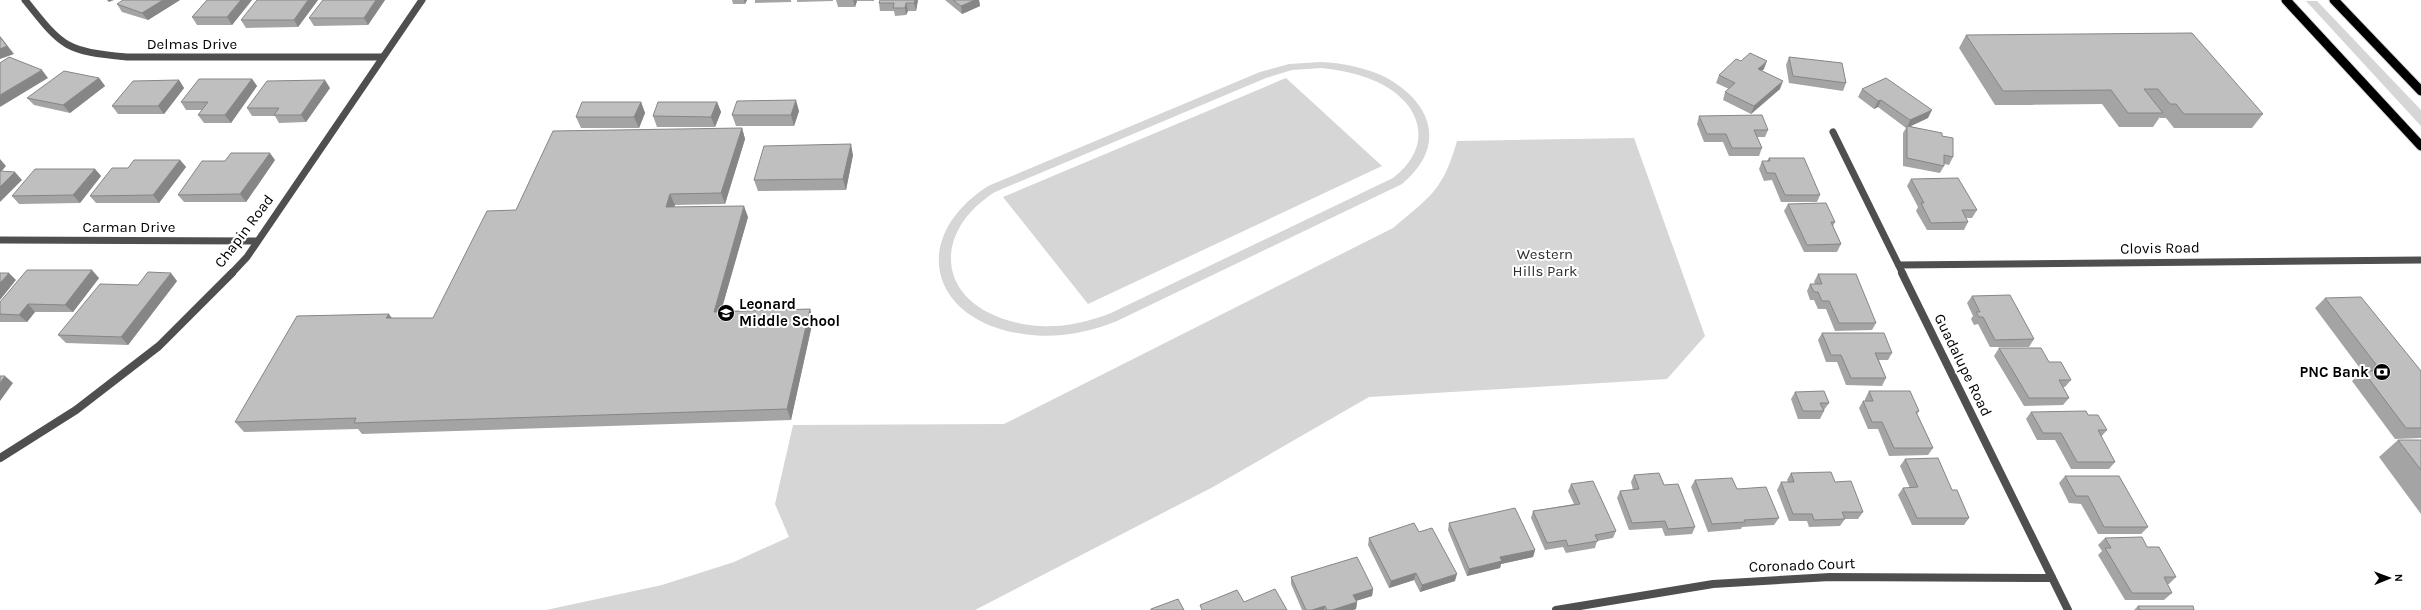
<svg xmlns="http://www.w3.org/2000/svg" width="2421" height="610" font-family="Karla,sans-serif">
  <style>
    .green { fill: #d6d6d6; fill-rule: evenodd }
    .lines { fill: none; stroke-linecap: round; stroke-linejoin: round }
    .primary-casing { stroke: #dbdbdb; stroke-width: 11 }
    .minor-far1 { stroke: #4f4f4f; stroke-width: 7 }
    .minor { stroke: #4f4f4f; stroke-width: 8 }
    .tertiary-far1 { stroke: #4f4f4f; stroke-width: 7 }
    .tertiary { stroke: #4f4f4f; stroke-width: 8 }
    .primary { stroke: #000; stroke-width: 9 }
    .wall { fill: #a4a4a4 }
    .shaded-wall { fill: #868686 }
    .building { fill: #bfbfbf; stroke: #868686 }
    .labels { text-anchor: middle; stroke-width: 4; stroke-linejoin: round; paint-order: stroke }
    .street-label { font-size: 15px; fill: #000; stroke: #fff }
    .park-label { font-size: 15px; fill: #2d2d2d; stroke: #fff }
    .poi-label { font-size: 15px; font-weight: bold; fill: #000; stroke: #fff; text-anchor: start }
  </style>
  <rect width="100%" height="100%" fill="#fff"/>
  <g class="green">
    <path d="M2306 1H2317L2421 110V126Z"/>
    <path d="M1321 62C1342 63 1363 67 1383 76 1432 101 1448 146 1402 184L1117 321C1087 333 1056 339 1023 334 931 321 907 239 988 186L1260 72 1289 64ZM1321 68C1339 70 1357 73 1375 81 1421 101 1436 145 1393 178L1111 313C1078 326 1044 331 1010 321 935 300 933 231 995 192L1266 78 1292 70Z"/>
    <path d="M1286 78 1382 166 1088 304 1003 197Z"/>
    <path d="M1634 138 1705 336 1667 379 1369 397 1213 487 975 610H546L662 585 734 562 789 537 775 504 793 425 1004 424 1393 228C1431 196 1443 190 1457 141Z"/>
  </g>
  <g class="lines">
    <g class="primary-casing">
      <g id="primary">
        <path d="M2286 0 2421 146"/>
        <path d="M2334 0 2421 91"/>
      </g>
    </g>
    <g class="minor-far1">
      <path d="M25 0C63 48 65 51 127 57H381"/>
      <path d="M1833 132 1903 274"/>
      <path d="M0 240 257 241"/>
      <path d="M1899 265 2421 260"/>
    </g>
    <g class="minor">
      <path d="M1902 273 2068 610"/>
      <path d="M1556 610 1713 584 1830 577 2052 578"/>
    </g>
    <path class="tertiary-far1" d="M231 274 247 257 422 0"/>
    <path class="tertiary" d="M0 458 76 410 159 346 232 273"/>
    <use href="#primary" class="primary"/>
  </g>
  <g class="wall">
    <path d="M180 0 148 20 122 12 117 4Z"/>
    <path d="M207 0H252L232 25H197L192 17Z"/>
    <path d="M318 0 298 27 246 28 241 20Z"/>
    <path d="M385 0 368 25 314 26 309 18Z"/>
    <path d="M732 0H747L745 4H733Z"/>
    <path d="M755 0H791V2L755 3Z"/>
    <path d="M797 0H833V1L797 2Z"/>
    <path d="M836 0H874V1H857L855 7H838Z"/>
    <path d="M918 0 916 11H908L906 15 895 16 894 11H880L879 3Z"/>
    <path d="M945 0H979L980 6 962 14Z"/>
    <path d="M1966 35 2263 114 2252 128H2174L2166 118H2160V117L2153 127H2119L2102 104 1995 105 1959 48Z"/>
    <path d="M1789 57 1846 83 1843 91 1789 83 1786 65Z"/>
    <path d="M1741 61 1764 69 1761 71 1780 89 1751 114 1723 100 1725 92 1729 89 1716 83 1719 75Z"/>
    <path d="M99 78 105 86 70 113 34 105 27 98Z"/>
    <path d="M252 79 257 86 231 123H204L198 115 202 110H186L181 102Z"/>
    <path d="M179 80 184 88 164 114H118L112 106Z"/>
    <path d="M330 88 306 122 279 123 275 116H252L247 108Z"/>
    <path d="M1862 89 1928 118 1910 126 1942 136 1953 157 1949 165 1944 164V166L1940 173 1903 166V133L1906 128 1878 107 1874 109 1858 97Z"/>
    <path d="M641 102 645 113 639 128H581L576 117Z"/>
    <path d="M717 102 721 112 715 127H657L653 116Z"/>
    <path d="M799 111 794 126H736L732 115Z"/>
    <path d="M1699 116 1768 130 1765 137H1757L1762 148 1759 156H1729L1723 142H1704L1697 124Z"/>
    <path d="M742 128 745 139 725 204 675 205 674 207 748 217 721 311 810 309 813 320 791 420 362 434 358 429 244 432 235 422 392 318H433L516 210Z"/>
    <path d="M853 155 846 190 758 191 754 180Z"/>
    <path d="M1769 158 1820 195 1817 202H1781L1772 180 1764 181 1759 169 1762 161H1767Z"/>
    <path d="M180 160 186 167 159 203H96L90 196 128 168Z"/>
    <path d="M275 160 246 202H184L178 195Z"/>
    <path d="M95 169 101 176 80 203 19 204 12 196Z"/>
    <path d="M1911 179 1977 210 1972 218H1966L1968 222 1964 230H1927L1916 211 1918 207 1907 186Z"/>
    <path d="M1788 204 1835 222 1833 226 1841 244 1837 252H1804L1784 211Z"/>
    <path d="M1818 274 1876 323 1872 330 1835 331 1826 309H1818L1814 300H1810L1807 291 1810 284H1815L1814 282Z"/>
    <path d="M99 278 73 312H35L27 322H0V302Z"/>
    <path d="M177 281 128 345 66 343 58 335 138 285Z"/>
    <path d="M1972 296 2034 339 2029 347H1990L1978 324 1974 325 1971 319 1973 316 1967 303Z"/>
    <path d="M2325 298 2421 371V438L2395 439 2352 381 2362 371 2315 308Z"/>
    <path d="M1822 333 1892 353 1888 360H1879L1886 378 1882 386 1846 385 1837 362H1826L1818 340Z"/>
    <path d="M1999 348 2049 362 2071 380 2065 387H2063L2069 398 2063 405 2024 406 1994 356Z"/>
    <path d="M1869 391 1919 411 1917 414 1933 448 1928 455 1889 456 1878 429H1868L1859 408 1863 401H1865V399Z"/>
    <path d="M1795 392 1829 403 1824 410H1823L1824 411 1820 419H1798L1791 399Z"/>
    <path d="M2031 412 2088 415 2107 430 2101 437 2115 462 2109 469H2071L2055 440H2037L2026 419Z"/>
    <path d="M2398 440H2421V514L2379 457Z"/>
    <path d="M1905 459 1952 490 1969 518 1964 525H1912L1898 495 1903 488H1910L1900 466Z"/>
    <path d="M1791 473 1835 482 1863 512 1858 519H1845L1840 526 1809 527 1807 521H1789L1777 490 1781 482H1788L1787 480Z"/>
    <path d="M1634 475 1664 485 1695 527 1692 534 1665 536 1662 528 1629 530 1617 498 1620 491 1633 490 1631 482Z"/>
    <path d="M2065 476 2148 527 2141 534H2098L2081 504 2069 503 2059 483Z"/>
    <path d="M1695 480 1737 489 1779 518 1774 525 1742 527 1741 529 1708 532 1691 487Z"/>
    <path d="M1571 484 1616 531 1613 538 1597 541 1595 548 1566 553 1563 547 1545 550 1531 518 1533 511 1574 504 1568 491Z"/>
    <path d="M1449 523 1535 550 1533 557 1501 564 1500 568 1467 576 1448 530Z"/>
    <path d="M1419 532 1455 581 1420 592 1414 580 1389 588 1368 545 1369 538Z"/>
    <path d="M2105 538 2147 547 2176 577 2169 584H2167L2172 593 2164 600H2125L2098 555 2102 551 2098 545Z"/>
    <path d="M1291 577 1373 589 1372 596 1356 601 1357 602 1356 609 1353 610H1302L1291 584Z"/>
    <path d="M2138 606 2194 610H2134Z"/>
  </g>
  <g class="shaded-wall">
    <path d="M107 0H114L109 2Z"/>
    <path d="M163 0H180L148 20 142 13Z"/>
    <path d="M241 0H252L232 25 227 17Z"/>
    <path d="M308 0H318L298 27 294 20Z"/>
    <path d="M376 0H385L368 25 364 18Z"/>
    <path d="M744 0H747L745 4Z"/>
    <path d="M853 0H856L857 1 855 7Z"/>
    <path d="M915 0H918L916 11 914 3Z"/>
    <path d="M975 0H979L980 6 962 14 961 6Z"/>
    <path d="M906 3 908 11 906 15 905 8Z"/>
    <path d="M0 36 14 54 0 59Z"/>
    <path d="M1767 61 1764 69 1755 77 1758 69Z"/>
    <path d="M42 70 48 78 0 107V95Z"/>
    <path d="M99 78 105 86 70 113 63 105Z"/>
    <path d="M252 79 257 86 231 123 225 115Z"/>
    <path d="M179 80 184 88 164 114 158 106Z"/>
    <path d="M325 80 330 88 306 122 301 115Z"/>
    <path d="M1783 81 1780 89 1751 114 1754 106Z"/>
    <path d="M796 100 799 111 794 126 791 115Z"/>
    <path d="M1881 100 1878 107 1874 109 1878 101Z"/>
    <path d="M641 102 645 113 639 128 634 117Z"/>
    <path d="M717 102 721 112 715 127 711 117Z"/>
    <path d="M1932 110 1928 118 1907 128 1910 120Z"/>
    <path d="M742 128 745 139 725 204 721 193Z"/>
    <path d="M851 144 853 155 846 190 843 179Z"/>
    <path d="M270 153 275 160 246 202 240 194Z"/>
    <path d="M0 159 6 166 0 173Z"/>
    <path d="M180 160 186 167 159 203 153 195Z"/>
    <path d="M95 169 101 176 80 203 73 195Z"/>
    <path d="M15 172 22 180 0 202V187Z"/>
    <path d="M670 194 675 205 670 218 666 207Z"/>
    <path d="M744 206 748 217 718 322 714 312Z"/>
    <path d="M92 270 99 278 73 312 65 305Z"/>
    <path d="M9 273 16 280 0 300V283Z"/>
    <path d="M171 273 177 281 128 345 121 337Z"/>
    <path d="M28 304 35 312 27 322 19 315Z"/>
    <path d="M810 309 813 320 791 420 787 409Z"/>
    <path d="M389 314 396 324 386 318Z"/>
    <path d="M5 376 13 383 0 401V383Z"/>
    <path d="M1535 550 1533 557 1501 564 1500 568 1467 576 1469 569 1500 557Z"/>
    <path d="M1416 573 1414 580 1389 588 1391 581Z"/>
    <path d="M1457 574 1455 581 1420 592 1422 585Z"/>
    <path d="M1373 589 1372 596 1352 602 1353 595Z"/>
    <path d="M1357 602 1356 609 1353 610H1332Z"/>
    <path d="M1325 606 1324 610H1312Z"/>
  </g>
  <g class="building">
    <path d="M123 0H163L142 13 117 4Z"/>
    <path d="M207 0H241L227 17H192Z"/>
    <path d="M257 0H308L294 20H241Z"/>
    <path d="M323 0H376L364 18H309Z"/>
    <path d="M880 0H915L914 3H906L905 8H893L894 3H879Z"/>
    <path d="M953 0H975L961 6Z"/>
    <path d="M2192 33 2263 114H2184L2176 104H2170L2158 89H2144L2163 113H2128L2111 90 2003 91 1966 35Z"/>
    <path d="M0 37 7 46 0 49Z"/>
    <path d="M1750 53 1767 61 1758 69 1783 81 1754 106 1725 92 1735 83 1719 75 1736 59 1741 61Z"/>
    <path d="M9 57 42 70 0 95V63Z"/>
    <path d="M1789 57 1842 63 1846 83 1793 76Z"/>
    <path d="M64 71 99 78 63 105 27 98Z"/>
    <path d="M1886 78 1932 110 1910 120 1881 100 1878 101 1862 89Z"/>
    <path d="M199 79H252L225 115H198L208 102H181Z"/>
    <path d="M179 80 158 106H112L133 81Z"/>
    <path d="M325 80 301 115H274L279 108H247L267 81Z"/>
    <path d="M796 100 791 115H732L737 101Z"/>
    <path d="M582 102H641L634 117H576Z"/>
    <path d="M658 102H717L711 117 653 116Z"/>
    <path d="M1762 115 1768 130H1754L1762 148H1732L1726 134H1707L1699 116Z"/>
    <path d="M1907 126 1942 133V136L1953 138V157L1944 155V166L1907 158Z"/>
    <path d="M742 128 721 193 670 194 666 207 744 206 714 312 810 309 787 409 354 423 356 418 235 422 297 316 389 314 386 318H433L487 211 516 210 553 131Z"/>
    <path d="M851 144 843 179 754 180 764 146Z"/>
    <path d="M231 153H270L240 194 178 195 202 161H225Z"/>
    <path d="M1769 158H1804L1820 195H1785L1775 173H1767L1762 161H1770Z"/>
    <path d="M134 160H180L153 195 90 196 112 168H128Z"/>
    <path d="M35 169H95L73 195 12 196Z"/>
    <path d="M0 171 15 172 0 187Z"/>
    <path d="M1958 178 1977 210H1962L1968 222 1931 223 1921 203H1924L1911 179Z"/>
    <path d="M1826 203 1835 222H1831L1841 244 1807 245 1788 204Z"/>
    <path d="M27 270H92L65 305 28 304 19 315 0 314V302Z"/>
    <path d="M148 272 171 273 121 337 58 335 100 284 138 285Z"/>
    <path d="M0 273H9L0 283Z"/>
    <path d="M1818 274H1856L1876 323H1839L1829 301H1822L1818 292H1814L1810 284H1822Z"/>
    <path d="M2010 295 2034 339 1995 340 1983 317H1979L1976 312H1980L1972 296Z"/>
    <path d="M2361 297 2421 371V428H2406L2363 371H2381L2325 298Z"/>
    <path d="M1822 333H1884L1892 353H1875L1886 378H1851L1841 355H1831Z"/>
    <path d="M1999 348H2041L2049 362H2061L2071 380H2059L2069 398H2029Z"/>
    <path d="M0 376H5L0 383Z"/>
    <path d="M1824 391 1829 403H1820L1824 411H1803L1795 392Z"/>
    <path d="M1869 391H1910L1919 411 1916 412 1933 448H1894L1882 422H1872L1863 401H1873Z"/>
    <path d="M2086 411 2088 415H2098L2107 430H2098L2115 462H2077L2061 433H2043L2031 412Z"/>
    <path d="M2398 440H2421V470Z"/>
    <path d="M1938 458 1952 490H1957L1969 518H1917L1903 488 1918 487 1905 459Z"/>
    <path d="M1831 472 1835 482 1851 481 1863 512H1842L1845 519 1814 520 1812 514H1793L1781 482H1794L1791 473Z"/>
    <path d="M1659 473 1664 485 1678 484 1695 527 1668 529 1665 521 1632 523 1620 491 1639 489 1634 475Z"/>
    <path d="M2065 476H2119L2148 527H2104L2088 496H2076Z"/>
    <path d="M1732 478 1737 489 1766 487 1779 518 1744 520 1745 522 1712 524 1695 480Z"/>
    <path d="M1593 481 1616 531 1595 535 1598 541 1568 546 1566 540 1547 543 1533 511 1580 504 1571 484Z"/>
    <path d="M1515 508 1535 550 1500 557 1502 561 1469 569 1449 523Z"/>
    <path d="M1414 523 1419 532 1432 528 1457 574 1422 585 1416 573 1391 581 1369 538Z"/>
    <path d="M2142 537 2147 547H2159L2176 577H2164L2172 593H2132L2105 548H2111L2105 538Z"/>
    <path d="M1357 557 1373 589 1353 595 1357 602 1332 610H1327L1325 606 1312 610H1306L1291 577Z"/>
    <path d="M1275 589 1287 610H1202L1200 605 1237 590 1244 602Z"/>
    <path d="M1178 599 1184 610H1151V609Z"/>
    <path d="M2138 606H2193L2194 610H2140Z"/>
  </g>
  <defs>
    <g id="school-disc" transform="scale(0.9)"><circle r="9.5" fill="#000" stroke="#fff"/><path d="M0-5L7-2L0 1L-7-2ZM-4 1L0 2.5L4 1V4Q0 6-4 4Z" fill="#fff"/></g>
    <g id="bank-disc" transform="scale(0.9)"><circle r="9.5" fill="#000" stroke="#fff"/><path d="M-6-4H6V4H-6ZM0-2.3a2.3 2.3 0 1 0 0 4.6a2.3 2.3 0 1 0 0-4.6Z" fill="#fff"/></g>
  </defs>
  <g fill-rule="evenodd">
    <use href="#school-disc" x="726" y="313"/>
    <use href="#bank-disc" x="2382" y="372"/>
  </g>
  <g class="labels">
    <g class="street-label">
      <text x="192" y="49">Delmas Drive</text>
      <text x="129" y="232">Carman Drive</text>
      <text transform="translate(244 231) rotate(-53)" y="5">Chapin Road</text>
      <text transform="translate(2160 248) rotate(-1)" y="5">Clovis Road</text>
      <text transform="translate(1963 365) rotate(64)" y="5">Guadalupe Road</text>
      <text transform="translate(1802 565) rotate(-2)" y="5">Coronado Court</text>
    </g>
    <g class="park-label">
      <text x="1545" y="259">Western<tspan x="1545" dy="17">Hills Park</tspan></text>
    </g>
    <g class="poi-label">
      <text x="739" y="309">Leonard<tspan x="739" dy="17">Middle School</tspan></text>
      <text x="2369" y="377" text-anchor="end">PNC Bank</text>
    </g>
  </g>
  <g transform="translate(2389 578) rotate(89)" stroke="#ffffff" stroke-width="3" paint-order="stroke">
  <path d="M0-3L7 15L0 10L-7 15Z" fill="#000000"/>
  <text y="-6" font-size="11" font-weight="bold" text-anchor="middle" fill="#000000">N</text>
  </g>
</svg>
